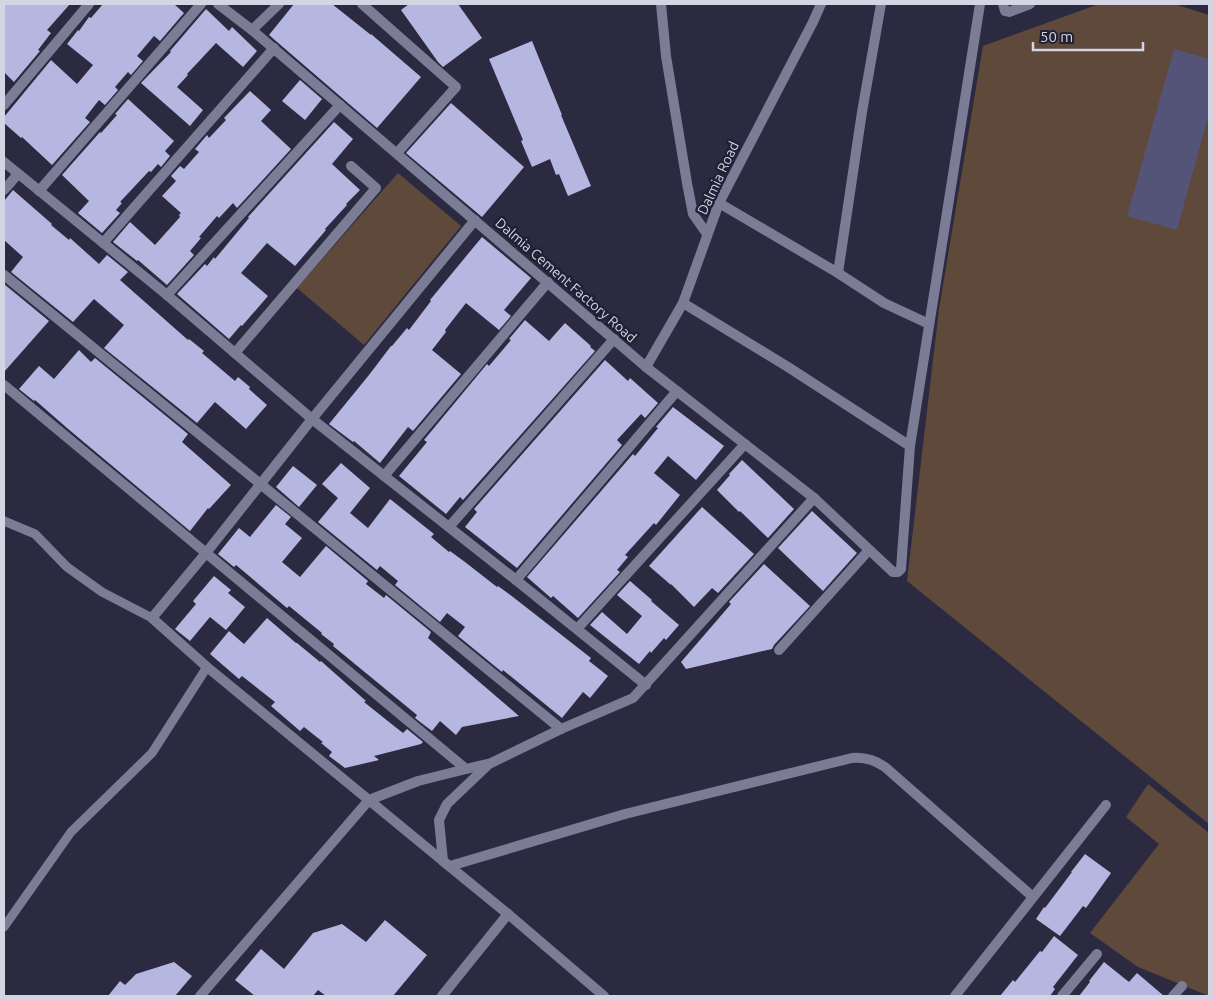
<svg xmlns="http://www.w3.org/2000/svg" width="1213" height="1000" font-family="Ubuntu,sans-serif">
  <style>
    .green { fill: #5f493b }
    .water { fill: #545378 }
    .building { fill: #b6b7e1 }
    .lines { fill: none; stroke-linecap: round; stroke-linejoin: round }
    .service { stroke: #7b7c96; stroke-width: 9 }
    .minor { stroke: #7b7c96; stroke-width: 10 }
    .labels { text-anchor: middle; stroke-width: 5; stroke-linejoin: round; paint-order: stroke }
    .street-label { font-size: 14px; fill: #d4d5e3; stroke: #212136 }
  </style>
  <rect width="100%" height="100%" fill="#2b2a41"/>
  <g class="green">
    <path d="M1099 4H1174L1209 15V824L907 581 939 309 983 46Z"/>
    <path d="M398 173 461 226 364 345 297 288Z"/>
    <path d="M1148 784 1209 833V996L1138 967 1090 933 1159 844 1126 817Z"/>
  </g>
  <path class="water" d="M1174 49 1209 59V113L1177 230 1127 216Z"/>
  <g class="building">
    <path d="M4 4H70L47 30 51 33 38 50 40 51 14 82 4 72Z"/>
    <path d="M103 4H174L184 13 160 41 154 36 137 56 143 61 131 75 128 72 115 87 118 90 105 105 99 100 85 118 90 122 52 165 22 137 21 138 4 123V117L51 60 77 84 93 65 67 44 78 30 79 31 89 17 91 18Z"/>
    <path d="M294 4H332L371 35V34L421 77 377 128 269 35Z"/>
    <path d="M409 4H458L482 38 443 67 438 62 401 10Z"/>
    <path d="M206 9 229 31 232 27 257 51 243 67 216 43 187 74 188 75 177 87 203 110 190 126 141 83 171 52 170 51Z"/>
    <path d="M532 41 562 115H561L591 186 568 196 559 174 556 175 550 159 532 167 521 141 523 140 489 59Z"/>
    <path d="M300 80 322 99 305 120 282 101Z"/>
    <path d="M250 91 271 110 261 121 291 149 237 208 233 203 219 218 217 216 199 237 201 238 190 251 194 255 167 285 138 260 137 261 113 242 130 222 155 245 180 217 179 215 181 213 162 196 176 181 171 176 180 166 184 169 199 152 195 149 207 135 209 138 226 120 224 118Z"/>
    <path d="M128 99 174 141 165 151 170 156 161 167 158 164 151 172 149 171 120 202 122 203 116 210 120 213 102 233 78 213 89 201 62 175 100 132 101 133 117 115 115 114Z"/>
    <path d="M451 103 524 167 482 217 406 153Z"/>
    <path d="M334 122 353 139 332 164 360 190 346 204 347 205 325 229 326 230 295 266 267 243 241 273 268 296 242 326 241 325 229 339 177 294 205 264 207 266 214 257 215 259 249 218 248 217Z"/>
    <path d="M13 190 52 224 51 225 69 240 70 238 99 264 107 255 128 272 120 280 188 340 189 339 204 351 202 353 235 381 238 377 250 387 249 389 267 405 246 429 215 402 214 403 197 423 104 348 124 325 94 299 73 322 11 272 23 257 4 240V201Z"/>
    <path d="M482 237 531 278 504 310 511 316 499 330 466 303 445 330 446 332 432 350 461 374 413 431 408 427 380 463 354 441 353 442 329 424 369 375 391 346H392L407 328 409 330 431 301 430 300Z"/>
    <path d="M4 284 49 321 4 372Z"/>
    <path d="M525 320 549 341 565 323 591 346 590 347 595 351 463 500 460 497 446 514 399 476 427 442 424 440 487 364 489 366 511 340 509 339Z"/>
    <path d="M79 350 91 362 95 358 188 434 182 442 231 485 209 509 208 508 190 531 67 428 35 400 34 401 19 389 39 366 54 379Z"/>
    <path d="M605 360 628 381 630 378 658 403 645 418 641 414 617 440 622 445 517 568 465 527 477 512 474 509Z"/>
    <path d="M673 407 724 446 696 480 668 456 654 473 680 495 656 525 654 523 625 555 628 557 617 570 620 572 578 618 553 596 551 598 527 577 633 454 635 456 658 428 656 427Z"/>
    <path d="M742 460 794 509 768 538 740 511 739 512 717 490 730 475 729 474Z"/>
    <path d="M341 463 370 488 350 513 368 528 390 499 434 534 431 537 449 552 450 551 465 562 497 587 498 586 513 597 591 658 589 661 608 676 590 698 583 692 562 718 503 670 502 672 458 636 465 627 447 613 440 622 395 585 398 581 380 566 377 570 318 522 338 498 322 484Z"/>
    <path d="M293 466 317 485 299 507 276 487Z"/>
    <path d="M276 505 291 517 285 524 302 538 282 562 300 577 326 546 368 581 366 584 384 598 386 595 431 632 428 638 519 716 462 727 456 735 440 721 432 731 415 718 417 715 333 646 334 644 321 634 322 633 289 606 287 608 236 565 234 567 218 554 239 528 250 537Z"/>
    <path d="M702 507 754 554 718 593 712 588 694 607 671 584V585L649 566Z"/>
    <path d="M812 511 857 553 823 591 778 548Z"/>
    <path d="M764 564 810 606 774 645 772 649 686 669 681 662 731 604 729 602Z"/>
    <path d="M214 576 231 590 228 593 245 607 226 630 210 617 190 641 175 629 196 604 193 601Z"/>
    <path d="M630 581 652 600 651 601 679 625 666 640 664 638 651 653 650 651 639 664 590 625 602 612 627 634 642 616 617 595Z"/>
    <path d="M267 618 296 643H297L320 662 321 661 366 701 364 702 389 722 403 733 407 729 423 742 421 744 374 756 379 760 345 768 329 756 332 752 321 743 323 742 304 727 300 731 271 706 275 702 242 676 239 679 210 654 229 631 244 644Z"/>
    <path d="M1085 854 1111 873 1086 908 1083 906 1060 936 1036 919 1044 907 1045 908 1072 872H1071Z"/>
    <path d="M385 920 427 955 393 996H326L318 990 313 996H255L235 980 261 949 284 969 313 933 342 924 366 942Z"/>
    <path d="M1054 936 1078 955 1053 987 1055 989 1050 996H1000L1013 980 1015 982 1040 951 1042 952Z"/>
    <path d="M174 962 192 976 175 996H108L120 981 125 985 136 974Z"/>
    <path d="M1104 962 1129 982 1137 973 1164 996H1079L1090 982 1089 981Z"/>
  </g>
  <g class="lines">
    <g class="service">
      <path d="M4 521 35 534 67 567 102 592 152 618"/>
      <path d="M4 927 71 832 152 753 207 667"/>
    </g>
    <g class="minor">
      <path d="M218 4 252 30 646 367 814 498 893 572H898L901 569 910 446 980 4"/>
      <path d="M362 4 456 87 397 153"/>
      <path d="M661 4 666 56 687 183 693 214 707 234"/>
      <path d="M1003 4 1005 11 1009 12 1030 4"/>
      <path d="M252 30 279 4"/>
      <path d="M4 105 89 4"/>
      <path d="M4 162 167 295 312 419 516 580 646 685"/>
      <path d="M4 190 18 174"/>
      <path d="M39 191 201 4"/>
      <path d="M719 203 838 273 884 303 929 324"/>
      <path d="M103 243 274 48"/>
      <path d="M838 273 862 112 881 4"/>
      <path d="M4 275 561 729"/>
      <path d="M167 295 340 105"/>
      <path d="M683 303 788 367 910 446"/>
      <path d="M235 353 376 188 351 166"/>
      <path d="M646 367 683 303 719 203 813 22 821 4"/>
      <path d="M4 385 466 769"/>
      <path d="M384 476 548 282"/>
      <path d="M449 527 614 339"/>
      <path d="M516 580 677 391"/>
      <path d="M577 629 745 444"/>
      <path d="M779 650 869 550"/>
      <path d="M443 861 207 667 152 618 206 553 312 419 475 220"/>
      <path d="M450 866 625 814 852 758C864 757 875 760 885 767L1033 897"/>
      <path d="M200 996 369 800 418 781 466 769 488 764"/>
      <path d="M442 996 508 914"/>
      <path d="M604 996 508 914 443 861 439 820 447 804 489 764 561 729 633 698 814 498"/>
      <path d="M955 996 1106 805"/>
      <path d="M1062 996 1097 954"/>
      <path d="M1173 996 1182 986"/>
    </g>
  </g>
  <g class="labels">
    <g class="street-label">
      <text transform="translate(718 178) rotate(-65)" y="5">Dalmia Road</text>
      <text transform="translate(566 280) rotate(41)" y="5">Dalmia Cement Factory Road</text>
    </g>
  </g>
  <rect width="1213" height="1000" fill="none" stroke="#d4d5e3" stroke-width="10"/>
  <path d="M1033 42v8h110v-8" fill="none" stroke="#d4d5e3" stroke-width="2.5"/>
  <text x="1040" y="42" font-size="15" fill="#d4d5e3" stroke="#212136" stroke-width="4" paint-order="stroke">50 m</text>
</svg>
